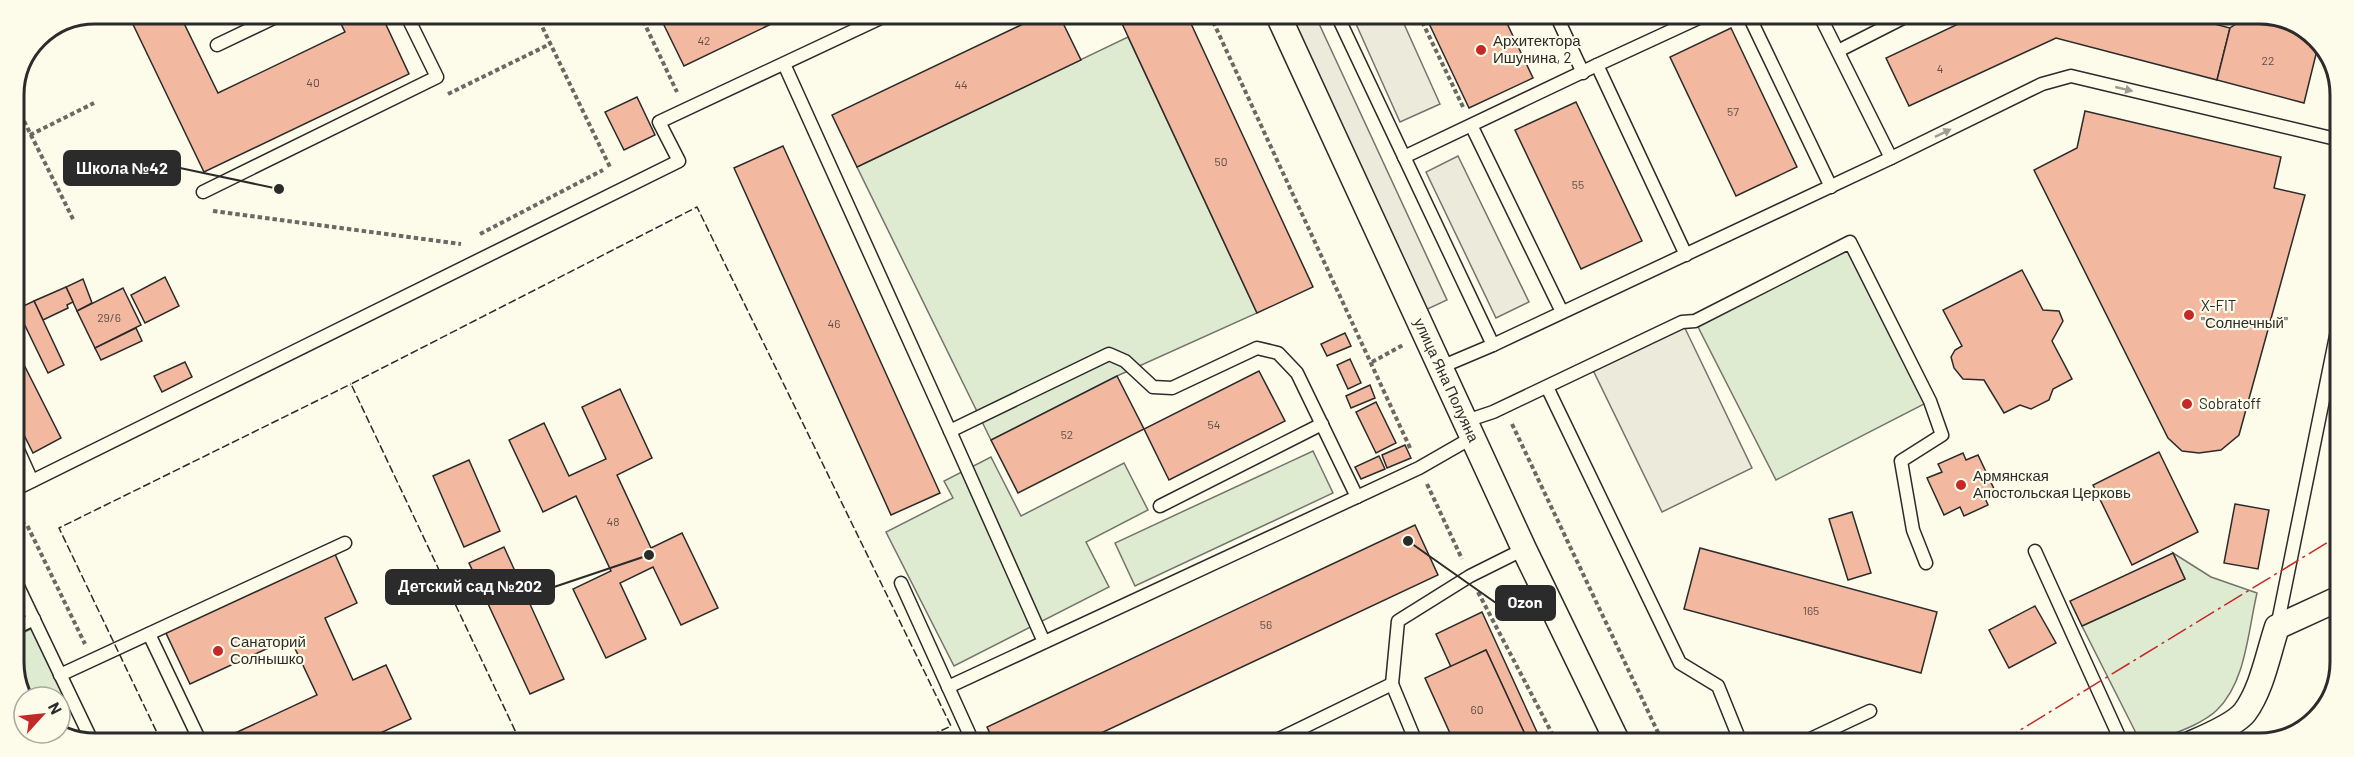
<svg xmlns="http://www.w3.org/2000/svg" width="2354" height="757" font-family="Barlow,sans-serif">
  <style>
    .green { fill: #deebd1; stroke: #74746e; stroke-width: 1.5 }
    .parking { fill: #eceadb; stroke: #74746e; stroke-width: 1.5 }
    .building { fill: #f2b8a0; stroke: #2b2b2b; stroke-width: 1.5 }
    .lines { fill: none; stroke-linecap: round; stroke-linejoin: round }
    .service-casing { stroke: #2b2b2b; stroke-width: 15 }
    .minor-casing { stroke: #2b2b2b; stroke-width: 27 }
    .path { stroke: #6a6964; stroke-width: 4; stroke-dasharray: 4.5 3; stroke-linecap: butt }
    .service { stroke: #fdfbea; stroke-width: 12 }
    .minor { stroke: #fdfbea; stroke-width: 24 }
    .fence { stroke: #2b2b2b; stroke-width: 1.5; stroke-dasharray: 8 3; stroke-linecap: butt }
    .power { stroke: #c62828; stroke-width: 1.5; stroke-dasharray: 21 4.5 3 4.5; stroke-linecap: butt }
    .oneway { fill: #9e9d94 }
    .poi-dot { fill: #c62828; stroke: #fdfbea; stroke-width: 2 }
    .labels { text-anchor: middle; stroke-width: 4.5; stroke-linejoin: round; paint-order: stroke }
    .number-label { font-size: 12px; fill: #5d4e48 }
    .poi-label { font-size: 15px; fill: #2b2b2b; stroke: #fdfbea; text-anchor: start }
    .street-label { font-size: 15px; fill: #2b2b2b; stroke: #fdfbea }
    .rim { fill: none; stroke: #2b2b2b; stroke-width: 3 }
    .leader { fill: none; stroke: #2b2b2b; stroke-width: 2 }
    .callout-dot { fill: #2b2b2b; stroke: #fdfbea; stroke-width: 2 }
    .callout { fill: #2b2b2b; stroke: #2b2b2b; stroke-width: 2 }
    .callout-label { font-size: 16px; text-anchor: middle; font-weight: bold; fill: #fff }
  </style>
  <rect width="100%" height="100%" fill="#fdfbea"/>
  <g class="green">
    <path d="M1128 37 1257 313 1117 376 991 440 857 167Z"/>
    <path d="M1850 242 1930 401 1776 480 1695 321Z"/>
    <path d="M1313 451 1333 493 1135 586 1115 543Z"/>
    <path d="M991 457 1021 516 1124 463 1148 510 1086 542 1109 587 954 666 886 532 953 498 944 481Z"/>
    <path d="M2173 553 2211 577 2257 593C2248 631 2246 682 2217 710 2200 726 2171 734 2150 743L2139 739 2082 626 2185 579Z"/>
    <path d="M35 627 72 707 60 713V697H25L14 668V637Z"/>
  </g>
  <g class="parking">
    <path d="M1281 15H1315L1447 300 1419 313Z"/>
    <path d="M1352 15H1400L1440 104 1400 122Z"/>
    <path d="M1458 156 1529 302 1496 318 1426 172Z"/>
    <path d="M1682 322 1752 468 1662 512 1591 366Z"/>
  </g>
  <g class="building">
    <path d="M128 14H182L180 15 218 93 345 32 336 14H381L409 74 204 172Z"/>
    <path d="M662 14H792L684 66 659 15Z"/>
    <path d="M1042 15H1059L1081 60 857 167 832 115Z"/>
    <path d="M1118 15H1187L1313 287 1257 313Z"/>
    <path d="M1425 15H1503L1533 78 1469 108Z"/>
    <path d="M1975 16H2184L2230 28 2217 80 2056 38 1909 106 1886 58Z"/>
    <path d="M2248 16H2280L2319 42 2304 103 2217 80 2230 28Z"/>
    <path d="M1731 28 1797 167 1736 196 1670 57Z"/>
    <path d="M637 97 655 135 624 150 605 112Z"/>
    <path d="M1576 102 1642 241 1581 269 1515 130Z"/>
    <path d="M2085 111 2281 157 2274 188 2305 195 2239 435 2221 450 2199 453 2182 451 2168 438 2034 170 2077 148Z"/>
    <path d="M783 146 940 493 891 515 734 168Z"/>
    <path d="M2022 270 2043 310 2059 311 2063 321 2052 341 2072 379 2053 389 2049 400 2031 409 2020 405 2004 413 1984 380 1963 379 1954 368 1951 357 1955 350 1962 346 1943 310Z"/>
    <path d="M165 277 179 306 145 323 131 295Z"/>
    <path d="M83 279 92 303 77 311 66 287Z"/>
    <path d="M66 287 73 302 67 305 68 308 43 320 34 301Z"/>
    <path d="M123 288 141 325 95 348 77 311Z"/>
    <path d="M34 301 64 365 48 373 17 309Z"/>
    <path d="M136 328 142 341 101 360 95 348Z"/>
    <path d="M1345 333 1351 346 1327 356 1321 344Z"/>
    <path d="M14 345 61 438 33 453 14 415Z"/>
    <path d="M1350 359 1361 383 1348 389 1337 365Z"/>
    <path d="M185 362 192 377 162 392 154 376Z"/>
    <path d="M1259 371 1285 421 1169 480 1144 429Z"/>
    <path d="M1117 376 1144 429 1018 493 991 440Z"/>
    <path d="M1370 385 1375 398 1351 408 1346 396Z"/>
    <path d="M620 389 652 458 617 475 651 548 682 533 718 608 681 625 653 567 620 583 646 639 606 658 573 589 611 571 576 496 543 512 509 440 544 423 569 476 606 459 582 407Z"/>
    <path d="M1376 402 1396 443 1376 453 1356 412Z"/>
    <path d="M1405 445 1411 458 1387 468 1382 455Z"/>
    <path d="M2159 452 2198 532 2132 565 2093 485Z"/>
    <path d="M1963 453 1966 460 1978 455 1995 491 1984 496 1988 505 1964 516 1960 507 1944 515 1927 478 1942 472 1938 464Z"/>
    <path d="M1379 456 1385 469 1361 479 1355 467Z"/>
    <path d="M469 460 500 531 464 547 433 476Z"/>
    <path d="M2235 504 2269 510 2258 569 2224 563Z"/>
    <path d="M1852 512 1871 573 1848 580 1829 519Z"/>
    <path d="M1415 525 1438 575 1082 742H994L987 727Z"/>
    <path d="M504 547 564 679 530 694 469 563Z"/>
    <path d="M1700 548 1937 612 1921 673 1684 609Z"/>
    <path d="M334 552 357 603 325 618 353 680 386 665 411 719 363 741H218L317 695 290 638 190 684 165 631Z"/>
    <path d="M2173 553 2185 579 2082 626 2070 601Z"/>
    <path d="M2035 606 2056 643 2009 668 1989 630Z"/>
    <path d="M1482 612 1542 743H1529L1486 650 1451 667 1436 634Z"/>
    <path d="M1486 650 1529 743 1454 742 1425 678Z"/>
  </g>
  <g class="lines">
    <g class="service-casing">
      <g id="service">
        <path d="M1337 15 1493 345"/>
        <path d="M1556 15 1583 73"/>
        <path d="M1749 16 1831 187"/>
        <path d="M1820 16 1891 158"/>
        <path d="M217 45 282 14"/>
        <path d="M1838 51 1907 16"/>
        <path d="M784 64 950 431 1109 354 1125 361 1153 387 1172 388 1257 348 1278 353 1297 373 1357 497"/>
        <path d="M1472 127 1562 312"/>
        <path d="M1404 157 1597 65"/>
        <path d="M203 192 437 77 406 14"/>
        <path d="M1686 255 1597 65 1703 16"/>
        <path d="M1441 367 1493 345 1891 158 2042 84 2071 76 2340 140"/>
        <path d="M1547 387 1680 663 1718 686 1741 743"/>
        <path d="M1466 421 1493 412 1682 322 1695 321 1850 242 1930 401 1942 435 1901 461 1913 530 1926 563"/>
        <path d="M950 431 1044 642"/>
        <path d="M14 441 32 481"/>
        <path d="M14 490 679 161 659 122 887 15"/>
        <path d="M1160 506 1322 424"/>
        <path d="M2035 551 2122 743"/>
        <path d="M14 578 92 741"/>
        <path d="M901 583 973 742"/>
        <path d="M2277 627 2339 321"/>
        <path d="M14 629 34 619"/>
        <path d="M149 634 200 741"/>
        <path d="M60 675 345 543"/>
        <path d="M1392 684 1416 742"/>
        <path d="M948 687 1419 468 1473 437"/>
        <path d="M1273 742 1392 684 1398 621 1470 576 1524 549"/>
        <path d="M1802 743 1870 711"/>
      </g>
    </g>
    <g class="minor-casing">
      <g id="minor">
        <path id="s1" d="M1278 15 1524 549 1618 743"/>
        <path d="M2192 743C2206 737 2236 724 2245 712 2262 689 2268 654 2277 627L2338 599"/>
      </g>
    </g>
    <g class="path">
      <path d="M536 14 610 167"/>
      <path d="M640 14 677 92"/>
      <path d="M1210 15 1411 450"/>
      <path d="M1419 15 1463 107"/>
      <path d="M448 94 550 44"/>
      <path d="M14 101 74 221"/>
      <path d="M30 135 94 103"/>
      <path d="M213 211 461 244"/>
      <path d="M480 234 603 170"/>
      <path d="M1372 362 1403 345"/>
      <path d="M1512 424 1663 743"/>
      <path d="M1427 484 1462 559"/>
      <path d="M14 520 27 525 85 644"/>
      <path d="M1478 592 1557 743"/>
    </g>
    <use href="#service" class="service"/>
    <use href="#minor" class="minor"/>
    <g class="fence">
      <path d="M161 741 59 528 351 384"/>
      <path d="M520 741 351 384 697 207 951 726 917 742"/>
    </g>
    <path class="power" d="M1999 743 2338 536"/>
  </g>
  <defs><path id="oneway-solid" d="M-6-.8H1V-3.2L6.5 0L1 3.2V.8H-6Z" transform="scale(1.5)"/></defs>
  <g class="oneway">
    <use href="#oneway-solid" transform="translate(2124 89) rotate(13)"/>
    <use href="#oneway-solid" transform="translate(1943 133) rotate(-26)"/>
  </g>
  <g class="poi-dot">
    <circle cx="1481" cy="50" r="6"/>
    <circle cx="2189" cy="315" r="6"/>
    <circle cx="2187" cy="404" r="6"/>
    <circle cx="1961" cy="485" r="6"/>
    <circle cx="218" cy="651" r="6"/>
  </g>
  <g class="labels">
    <g class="number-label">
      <text x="704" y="45">42</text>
      <text x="2268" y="65">22</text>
      <text x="1940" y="73">4</text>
      <text x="313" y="87">40</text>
      <text x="961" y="89">44</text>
      <text x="1733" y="116">57</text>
      <text x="1221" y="166">50</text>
      <text x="1578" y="189">55</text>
      <text x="109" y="322">29/6</text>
      <text x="834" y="328">46</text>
      <text x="1214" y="429">54</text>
      <text x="1067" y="439">52</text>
      <text x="613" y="526">48</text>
      <text x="1811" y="615">165</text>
      <text x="1266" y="629">56</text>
      <text x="1477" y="714">60</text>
    </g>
    <g class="poi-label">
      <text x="1493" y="46">Архитектора<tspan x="1493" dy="17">Ишунина, 2</tspan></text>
      <text x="2201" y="311">X-FIT<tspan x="2201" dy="17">"Солнечный"</tspan></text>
      <text x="2199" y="409">Sobratoff</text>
      <text x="1973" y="481">Армянская<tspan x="1973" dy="17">Апостольская Церковь</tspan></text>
      <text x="230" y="647">Санаторий<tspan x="230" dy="17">Солнышко</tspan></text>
    </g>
    <g class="street-label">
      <text dy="5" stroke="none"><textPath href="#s1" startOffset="402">улица Яна Полуяна</textPath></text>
    </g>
  </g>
  <path d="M0 0H2354V757H0ZM95 24H2259A71 71 0 0 1 2330 95V662A71 71 0 0 1 2259 733H95A71 71 0 0 1 24 662V95A71 71 0 0 1 95 24Z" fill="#fdfbea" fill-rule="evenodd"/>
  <path class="rim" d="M95 24H2259A71 71 0 0 1 2330 95V662A71 71 0 0 1 2259 733H95A71 71 0 0 1 24 662V95A71 71 0 0 1 95 24Z"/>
  <path class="leader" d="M279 189L180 168M649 555L554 587M1408 541L1496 603"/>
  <g class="callout-dot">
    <circle cx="279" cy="189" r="6"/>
    <circle cx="649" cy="555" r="6"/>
    <circle cx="1408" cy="541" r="6"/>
  </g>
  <g class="callout">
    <rect x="64" y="151" width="116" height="34" rx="6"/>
    <rect x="386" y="570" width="168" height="34" rx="6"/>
    <rect x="1496" y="586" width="59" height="34" rx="6"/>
  </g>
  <g class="callout-label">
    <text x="122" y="174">Школа №42</text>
    <text x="470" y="592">Детский сад №202</text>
    <text x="1525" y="608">Ozon</text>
  </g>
  <g transform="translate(42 715) rotate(63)"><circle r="28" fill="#fdfbea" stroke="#a9a89e" stroke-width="1.5"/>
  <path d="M0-4.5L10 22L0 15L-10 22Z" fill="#c62828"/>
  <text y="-9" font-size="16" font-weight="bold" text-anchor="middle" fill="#2b2b2b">N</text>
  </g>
</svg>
